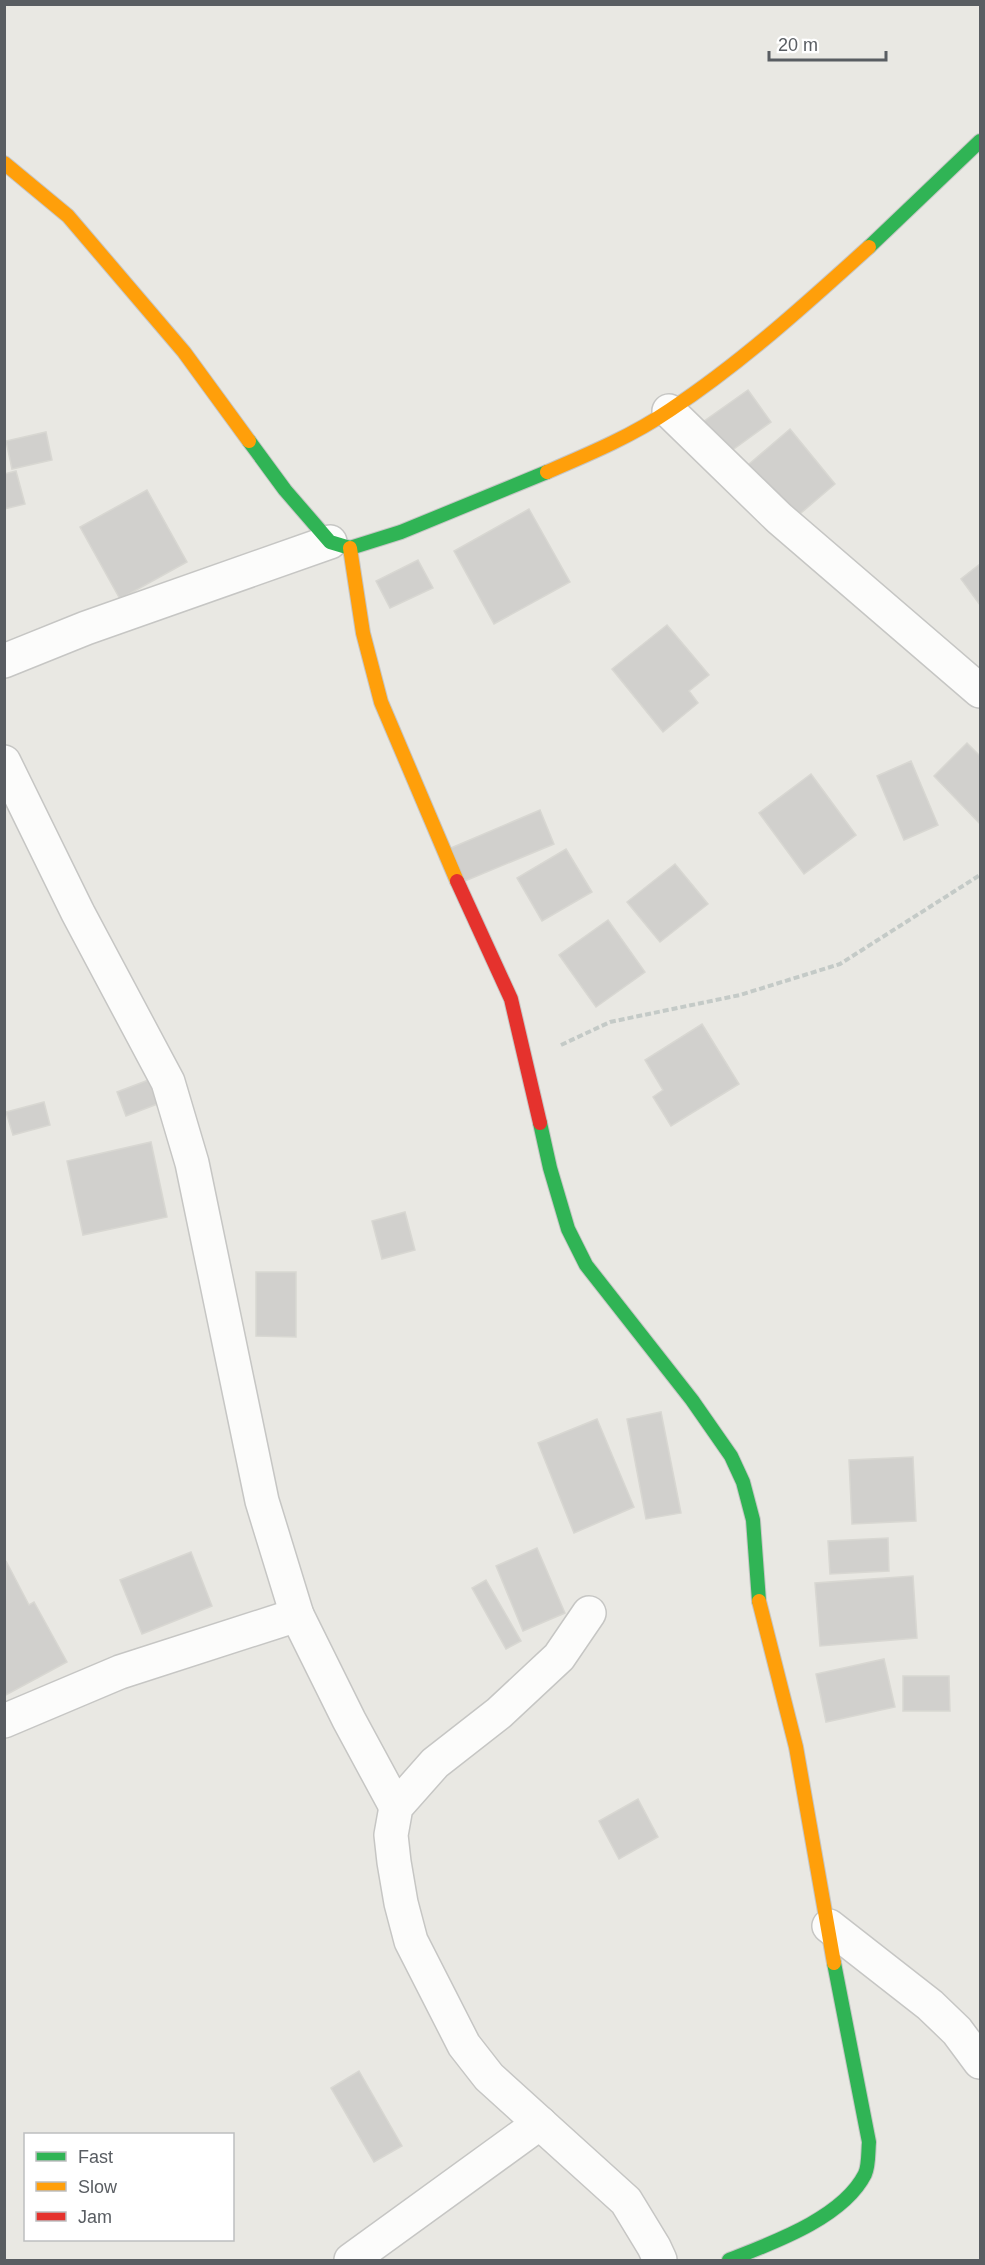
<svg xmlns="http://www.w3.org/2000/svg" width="985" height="2265" font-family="Helvetica,sans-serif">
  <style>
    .building { fill: #d1d0cd; stroke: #d8d7d2; stroke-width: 1.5 }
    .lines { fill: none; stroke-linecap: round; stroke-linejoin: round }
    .street-casing { stroke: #c6c6c4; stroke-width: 36 }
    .fast-casing { stroke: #c6c6c5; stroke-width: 16 }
    .slow-casing { stroke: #c6c6c5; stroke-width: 16 }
    .jam-casing { stroke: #c6c6c5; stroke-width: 16 }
    .path { stroke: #c4cac7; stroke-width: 4; stroke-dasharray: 6 3; stroke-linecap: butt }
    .street { stroke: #fcfcfb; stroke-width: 33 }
    .fast { stroke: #30b455; stroke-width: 14 }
    .slow { stroke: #ff9f0a; stroke-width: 14 }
    .jam { stroke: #e5322d; stroke-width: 14 }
  </style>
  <rect width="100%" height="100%" fill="#e9e8e3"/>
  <g class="building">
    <path d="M748 390 771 422 716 462 693 429Z"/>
    <path d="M790 429 835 484 788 524 742 470Z"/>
    <path d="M46 432 52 460 12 469 6 441Z"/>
    <path d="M16 471 25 504 4 509V474Z"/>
    <path d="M147 490 187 562 120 599 80 527Z"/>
    <path d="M529 509 570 582 494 624 454 551Z"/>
    <path d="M418 560 433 588 390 608 376 581Z"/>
    <path d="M980 564V605L961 579Z"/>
    <path d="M667 625 709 675 689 691 698 703 663 732 612 669Z"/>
    <path d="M967 743 980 756V824L934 776Z"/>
    <path d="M911 761 938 825 904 840 877 776Z"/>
    <path d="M811 774 856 835 804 874 759 813Z"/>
    <path d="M540 810 554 844 465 881 451 848Z"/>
    <path d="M566 849 592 892 542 921 517 878Z"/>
    <path d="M675 864 708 904 660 942 627 902Z"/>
    <path d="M608 920 645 972 596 1007 559 955Z"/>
    <path d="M702 1024 739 1084 671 1126 653 1097 663 1090 645 1060Z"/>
    <path d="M151 1079 160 1103 126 1116 117 1092Z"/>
    <path d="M44 1102 50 1125 13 1135 6 1112Z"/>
    <path d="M151 1142 167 1217 83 1235 67 1161Z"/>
    <path d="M405 1212 415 1250 382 1259 372 1221Z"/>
    <path d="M256 1272H296V1337L256 1336Z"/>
    <path d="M661 1412 681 1513 646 1519 627 1419Z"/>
    <path d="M597 1419 634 1507 574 1533 538 1443Z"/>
    <path d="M913 1457 916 1521 852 1524 849 1460Z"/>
    <path d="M888 1538 889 1571 830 1574 828 1541Z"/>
    <path d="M537 1548 565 1613 523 1631 496 1566Z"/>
    <path d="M191 1552 212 1606 142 1634 120 1580Z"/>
    <path d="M6 1561 29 1605 34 1602 67 1662 4 1696Z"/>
    <path d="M913 1576 917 1638 820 1646 815 1583Z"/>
    <path d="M486 1580 521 1641 506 1649 472 1588Z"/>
    <path d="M884 1659 895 1707 826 1722 816 1674Z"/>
    <path d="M903 1676H949L950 1711H903Z"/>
    <path d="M638 1799 658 1837 619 1859 599 1821Z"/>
    <path d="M359 2071 402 2146 374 2162 331 2088Z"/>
  </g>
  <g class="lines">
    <g class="street-casing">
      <g id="street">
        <path d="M669 411 779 518 980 691"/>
        <path d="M4 661 86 628 330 542"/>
        <path d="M4 762 78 913 168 1082 192 1163 262 1501 297 1615 349 1720 396 1807"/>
        <path d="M589 1613 559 1657 499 1713 435 1763 396 1807 391 1835 394 1862 401 1903 411 1941 464 2045 489 2077 626 2201 654 2247 660 2260"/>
        <path d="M4 1721 120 1672 297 1615"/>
        <path d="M829 1926 930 2005 957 2031 980 2062"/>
        <path d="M351 2260 540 2123"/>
      </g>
    </g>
    <g class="fast-casing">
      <g id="fast">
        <path d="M869 247 980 141"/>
        <path d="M249 441 285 490 330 542 350 548 401 532 547 472"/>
        <path d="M540 1123 550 1168 568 1229 586 1265 692 1400 731 1456 743 1482 753 1520 759 1601"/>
        <path d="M729 2260C772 2243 843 2218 865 2174 869 2165 868 2152 869 2142L834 1963"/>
      </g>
    </g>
    <g class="slow-casing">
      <g id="slow">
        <path d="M4 163 68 216 184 352 249 441"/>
        <path d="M547 472C589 454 632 436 670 410 741 363 805 305 869 247"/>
        <path d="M350 548 363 633 381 702 457 881"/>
        <path d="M759 1601 796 1747 834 1963"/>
      </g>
    </g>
    <g class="jam-casing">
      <path id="jam" d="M457 881 511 999 540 1123"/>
    </g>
    <path class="path" d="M561 1045 610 1022 740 995 840 964 980 875"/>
    <use href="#street" class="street"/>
    <use href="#fast" class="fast"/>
    <use href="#slow" class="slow"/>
    <use href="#jam" class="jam"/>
  </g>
  <rect width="985" height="2265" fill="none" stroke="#595d62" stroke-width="12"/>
  <rect x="24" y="2133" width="210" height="108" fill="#ffffff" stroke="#bdbec0" stroke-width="1.5"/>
  <rect x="36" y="2152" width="30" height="9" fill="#30b455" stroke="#bdbec0" stroke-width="1.5"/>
  <text x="78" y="2163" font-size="18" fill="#595d62">Fast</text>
  <rect x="36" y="2182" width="30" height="9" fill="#ff9f0a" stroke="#bdbec0" stroke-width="1.5"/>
  <text x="78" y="2193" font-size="18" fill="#595d62">Slow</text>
  <rect x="36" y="2212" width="30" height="9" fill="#e5322d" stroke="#bdbec0" stroke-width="1.5"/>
  <text x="78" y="2223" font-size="18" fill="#595d62">Jam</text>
  <path d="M769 51v9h117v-9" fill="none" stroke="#595d62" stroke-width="3"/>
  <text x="778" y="51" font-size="18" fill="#595d62" stroke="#ffffff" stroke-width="4.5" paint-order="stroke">20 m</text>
</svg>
